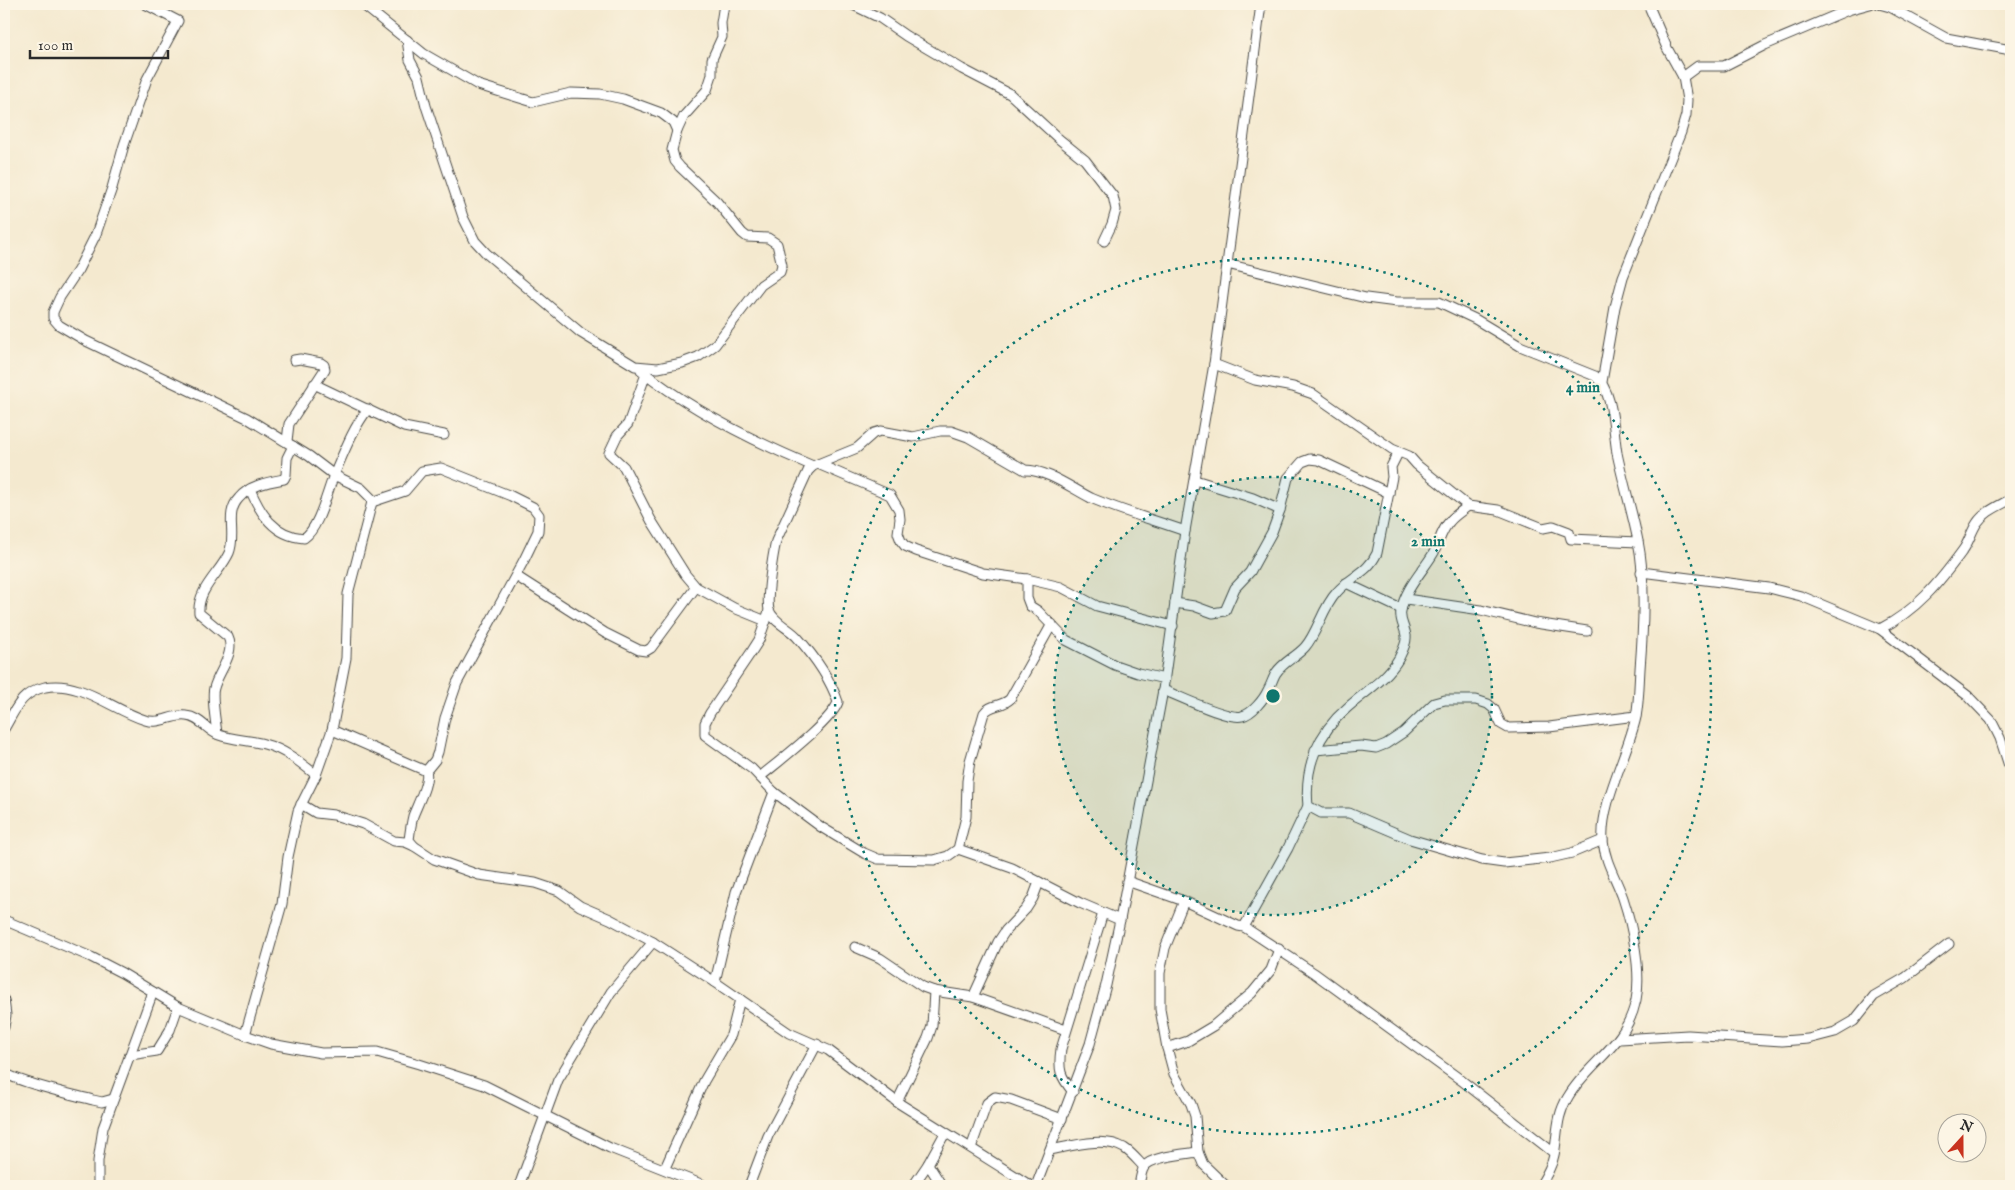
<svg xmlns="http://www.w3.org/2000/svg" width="2015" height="1190" font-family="'IM FELL English',serif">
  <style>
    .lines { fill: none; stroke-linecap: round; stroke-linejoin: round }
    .street-casing { stroke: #494844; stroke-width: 11 }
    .street { stroke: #fff; stroke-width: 9 }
    .ring { fill: none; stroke: #0f766e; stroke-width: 2.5; stroke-dasharray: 2.5 5 }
    .centre { fill: #0f766e; stroke: #fcf5e5; stroke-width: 2.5 }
    .ring-label { font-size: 15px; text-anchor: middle; font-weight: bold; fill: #0f766e; stroke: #fcf5e5; stroke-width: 4; stroke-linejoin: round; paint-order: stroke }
  </style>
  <rect width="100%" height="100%" fill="#fcf5e5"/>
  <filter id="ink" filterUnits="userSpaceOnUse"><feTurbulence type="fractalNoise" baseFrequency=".02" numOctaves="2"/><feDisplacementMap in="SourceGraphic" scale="10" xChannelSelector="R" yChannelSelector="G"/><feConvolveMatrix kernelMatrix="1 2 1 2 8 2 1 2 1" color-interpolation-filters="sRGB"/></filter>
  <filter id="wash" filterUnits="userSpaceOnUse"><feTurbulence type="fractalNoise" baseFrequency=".0096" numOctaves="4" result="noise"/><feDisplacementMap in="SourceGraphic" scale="20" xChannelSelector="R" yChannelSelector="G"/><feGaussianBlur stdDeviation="1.12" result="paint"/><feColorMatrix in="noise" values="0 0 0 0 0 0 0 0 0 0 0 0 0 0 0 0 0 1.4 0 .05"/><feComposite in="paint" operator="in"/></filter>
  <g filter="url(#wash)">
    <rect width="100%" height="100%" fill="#f4e9cf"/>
  </g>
  <g filter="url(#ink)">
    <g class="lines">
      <g class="street-casing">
        <g id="street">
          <path d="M145 4 178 21 147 79 124 145 112 188 96 234 78 270 60 297 53 312V318L59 325 86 341 247 418 309 456 334 475 361 488 371 498 372 502 348 594 346 658 332 730 316 775 298 811 288 857 282 904 245 1035"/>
          <path d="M362 4 424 54 478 85 533 102 571 93 600 94 623 99 661 113 673 122 677 131"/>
          <path d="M851 4 880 18 906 36 962 69 1010 94 1059 139 1085 160 1113 196 1116 210 1112 224 1104 241"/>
          <path d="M1879 4 1890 7 1946 38 2011 50"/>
          <path d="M407 40 410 60 419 77 426 106 463 217 475 241 487 254 581 333 635 366 658 368 682 363 698 357 715 345 761 285 780 272 782 265 777 244 768 238 747 237 742 233 717 202 680 167 675 161 672 150 677 131 684 116 707 90 712 75V59L722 37 721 23 724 4"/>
          <path d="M1683 77 1698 66H1724L1765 45 1848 10 1870 4"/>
          <path d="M1227 264 1366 298 1397 302H1439L1475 319 1520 346 1595 376C1614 392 1613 429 1617 453 1623 482 1632 511 1638 541 1646 580 1643 630 1640 669 1639 685 1639 701 1636 717 1628 754 1600 803 1603 841 1605 862 1616 878 1623 898 1632 925 1642 971 1636 1000 1626 1047 1590 1060 1568 1097 1556 1116 1558 1134 1554 1155 1552 1166 1546 1176 1540 1186"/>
          <path d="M1214 364 1255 380 1293 387 1313 394 1392 449 1409 456 1417 465 1468 506 1498 510 1543 528 1553 526 1569 532 1571 539 1638 542"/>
          <path d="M641 370C692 411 753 441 813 466"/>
          <path d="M646 374 628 424 617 436 609 453 624 467 651 520 685 574 696 587 734 608 766 621"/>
          <path d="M1602 382 1615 307 1623 277 1681 132 1686 115 1687 100 1683 77 1667 48 1648 4"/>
          <path d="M314 384 404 427 444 435"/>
          <path d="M287 441 289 424 325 369 324 365 321 363 300 359 294 360"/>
          <path d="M818 464 890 495 899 510 900 519 898 533 901 541 905 546 916 551 983 573 1027 579 1061 587 1097 606 1173 626"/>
          <path d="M1195 480 1253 498 1280 510"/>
          <path d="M250 489C260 513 274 536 304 538 319 528 327 492 334 475 344 452 353 428 368 409"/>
          <path d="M372 502 405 491 422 471 441 468 511 496 533 507 539 515 538 531 524 560 457 683 445 718 438 752 435 760 426 771"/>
          <path d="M1468 506C1462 511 1455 515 1450 521 1441 530 1439 544 1433 554 1422 572 1405 589 1401 611 1399 620 1405 627 1406 636 1407 643 1402 652 1399 658 1387 679 1365 692 1347 708 1318 733 1304 767 1308 806L1321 813H1349L1410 839 1482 860 1504 863 1550 858 1572 853 1603 840"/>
          <path d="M1641 572 1769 588 1801 596 1880 629 1968 696 1991 720 2000 738 2011 772"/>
          <path d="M516 576 605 633 639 650 646 651 651 648 696 587"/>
          <path d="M1027 579V598L1030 606 1038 611 1066 640 1115 665 1138 673 1165 679"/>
          <path d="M1346 583 1401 609"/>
          <path d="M1406 599 1481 610 1535 623 1587 631"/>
          <path d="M1175 603 1194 606 1213 613 1225 611 1235 588 1250 572 1272 532 1280 510 1288 478 1302 462 1310 459 1319 460 1389 493"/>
          <path d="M769 611 759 640 752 651 710 713 705 723V735L752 769 774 792 821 827 864 853 878 859 934 860 948 856 958 849 966 817 967 781 970 761 984 713C990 704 1002 707 1010 699L1052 624"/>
          <path d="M1880 629C1917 610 1939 583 1963 550 1969 542 1971 532 1977 523 1985 511 1999 506 2011 499"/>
          <path d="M1163 690C1179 696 1227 720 1242 716 1252 714 1264 699 1268 690 1271 685 1273 678 1276 673 1283 662 1296 657 1305 647 1318 632 1322 608 1337 592 1351 576 1368 573 1377 553L1392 477 1391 467 1398 453"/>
          <path d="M4 729C16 709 20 693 45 687 80 680 113 710 145 720 160 725 172 714 186 716 200 717 207 731 219 735 233 740 249 740 264 744 284 749 300 762 316 775"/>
          <path d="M332 730 426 771C430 781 417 805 413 816 411 824 410 832 409 840L414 846"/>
          <path d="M217 734C216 723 211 696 214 688 218 672 236 653 228 637L199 613C197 589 220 573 229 553 237 534 224 514 239 498 250 485 268 482 284 479L286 475 287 458 293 446"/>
          <path d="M1315 750 1361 746 1376 748 1386 744 1404 732 1434 703 1445 700H1476L1488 704 1494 709 1501 724 1508 728 1549 727 1636 716"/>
          <path d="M760 777C778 762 832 721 838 702 830 678 813 655 797 637 789 628 773 622 769 610 766 597 773 555 776 541L808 471 813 466 857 448 874 433 881 431 913 437 940 431H951L968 437 1025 470C1048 470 1071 488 1091 498 1121 511 1154 520 1185 531"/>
          <path d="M301 804 316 813 334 815 363 824 394 841 405 842 414 846 434 859 479 875 535 883 559 891 580 906 610 919 653 942 715 982 789 1033 828 1050 897 1102 1031 1186"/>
          <path d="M958 849 1012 868 1080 903 1120 920"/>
          <path d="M1127 881 1184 901 1238 926 1244 927 1288 848 1308 806"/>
          <path d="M1184 901 1165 948 1160 973V1009L1167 1048 1174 1074 1191 1104 1195 1116 1198 1152 1203 1164 1226 1186"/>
          <path d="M4 920 91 957 122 973 178 1007 245 1035 271 1044 321 1053 377 1052 419 1064 484 1085 610 1148 706 1186"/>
          <path d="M1244 927 1314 973 1461 1080 1554 1153"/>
          <path d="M855 947 880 958 923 987 934 991 973 997 1066 1030"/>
          <path d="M715 982 736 892 774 792"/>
          <path d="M973 997 998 942 1006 930 1026 909 1033 898 1039 882"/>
          <path d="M4 1000 6 1015 4 1027"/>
          <path d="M1620 1039 1688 1035 1782 1041 1808 1039 1835 1032 1854 1021 1874 996 1905 978 1949 944"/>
          <path d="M1167 1048 1188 1041 1213 1026 1252 993 1271 970 1279 949"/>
          <path d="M130 1055 157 1051 170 1030 178 1007"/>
          <path d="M4 1072C15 1082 75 1095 93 1100L102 1102 113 1099"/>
          <path d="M1073 1092C1060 1076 1058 1070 1061 1049L1103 913"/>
          <path d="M897 1102 928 1038 932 1026 934 991"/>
          <path d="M971 1148 987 1103 995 1097 1011 1100 1062 1119"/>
          <path d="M1050 1150C1072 1146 1103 1136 1124 1148 1132 1153 1138 1161 1144 1167"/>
          <path d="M928 1164 942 1186"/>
          <path d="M665 1168 704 1081 731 1035 740 999"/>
          <path d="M98 1186V1161L103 1128 153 992"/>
          <path d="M519 1186 558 1080 611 992 653 942"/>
          <path d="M749 1186 768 1136 817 1044"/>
          <path d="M913 1186 928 1164 945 1133"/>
          <path d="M1036 1186 1090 1044 1106 985 1120 920 1163 690 1185 531 1214 364 1261 4"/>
          <path d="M1139 1186C1140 1180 1141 1172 1144 1167 1151 1156 1186 1154 1198 1152"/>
        </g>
      </g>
      <use href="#street" class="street"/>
    </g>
  </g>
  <circle cx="1273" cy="696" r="219" fill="#0f766e" fill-opacity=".12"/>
  <g class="ring">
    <circle cx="1273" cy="696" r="219"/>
    <circle cx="1273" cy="696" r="438"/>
  </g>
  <circle cx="1273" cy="696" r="8" class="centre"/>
  <g class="ring-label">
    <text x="1583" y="392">4 min</text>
    <text x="1428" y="546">2 min</text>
  </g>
  <rect width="2015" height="1190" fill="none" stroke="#fcf5e5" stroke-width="20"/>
  <g transform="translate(1962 1138) rotate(21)"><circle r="24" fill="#fcf5e5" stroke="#a8a49b"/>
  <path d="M0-4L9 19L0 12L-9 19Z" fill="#c8321e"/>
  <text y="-8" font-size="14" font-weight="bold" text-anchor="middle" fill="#2b2b2b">N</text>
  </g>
  <path d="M30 50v8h138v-8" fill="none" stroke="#2b2b2b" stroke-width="2.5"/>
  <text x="38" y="50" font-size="15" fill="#2b2b2b" stroke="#fcf5e5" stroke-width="4" paint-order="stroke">100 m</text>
</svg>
